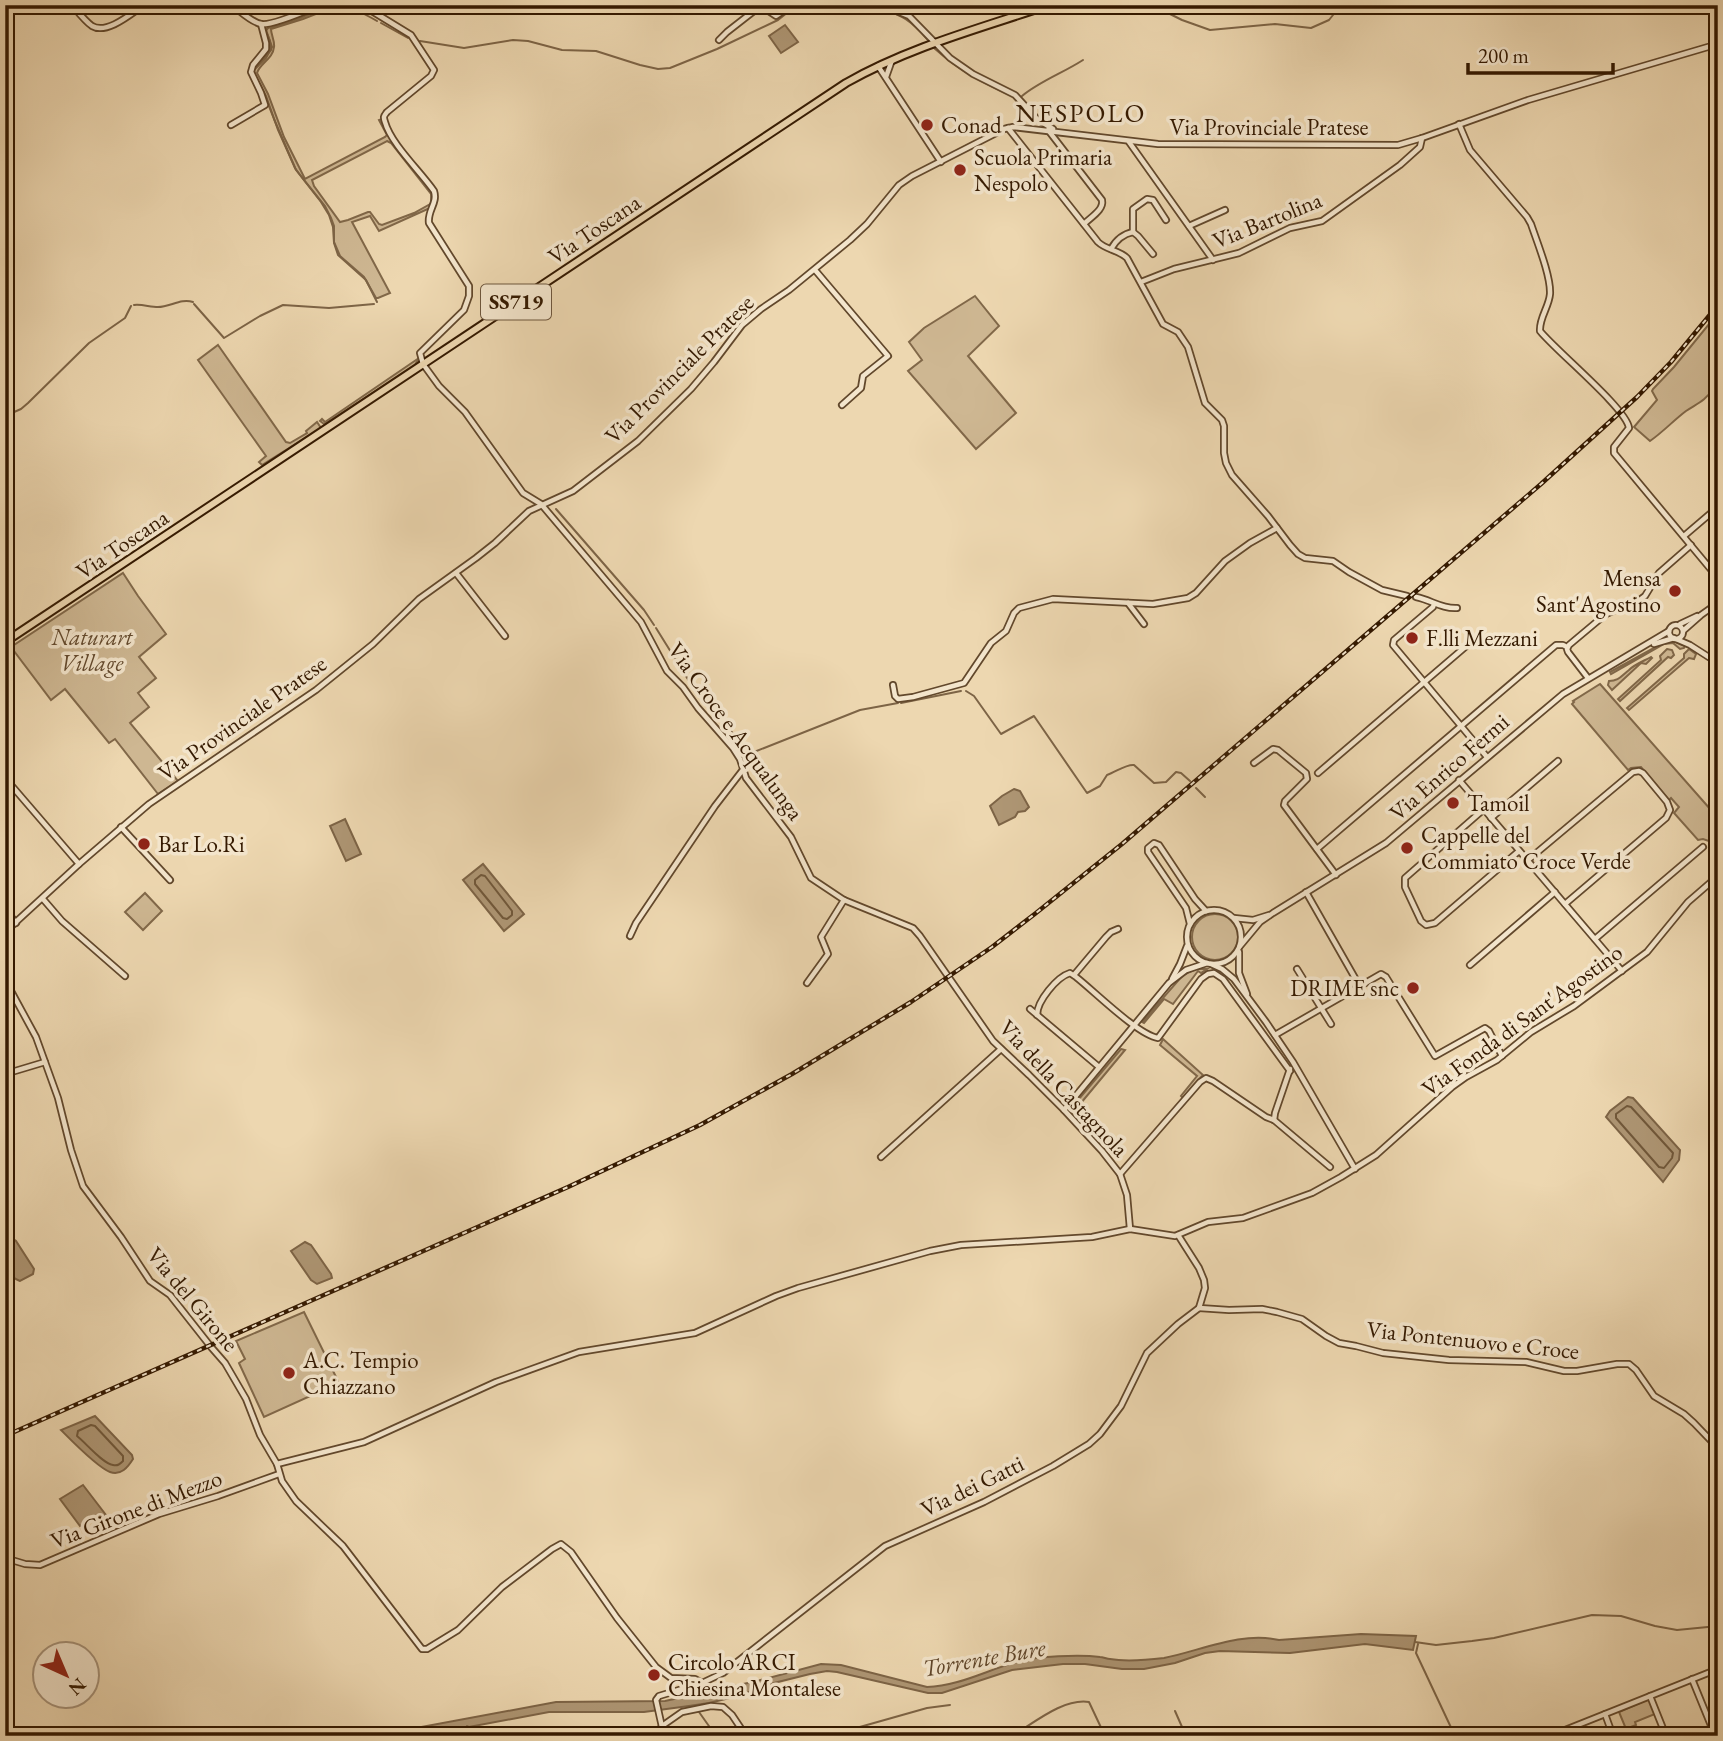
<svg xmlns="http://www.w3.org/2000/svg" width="1723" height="1741" font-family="'EB Garamond',serif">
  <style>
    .green { fill: #ceb792; stroke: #816849; stroke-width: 2; fill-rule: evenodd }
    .water { fill: #ae9674; stroke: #7d6446; stroke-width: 2 }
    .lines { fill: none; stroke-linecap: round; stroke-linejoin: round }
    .shore { stroke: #71583a; stroke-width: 2 }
    .stream { stroke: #7d6446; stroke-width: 2 }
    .minor-casing { stroke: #62482c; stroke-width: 8 }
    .major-casing { stroke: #341900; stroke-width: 10 }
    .minor { stroke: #f3e5cc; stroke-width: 4.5 }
    .major { stroke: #edd7b0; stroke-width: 6 }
    .rail-casing { stroke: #341900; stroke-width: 4.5 }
    .rail { stroke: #f3e5cc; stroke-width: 2; stroke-dasharray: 5; stroke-linecap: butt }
    .poi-dot { fill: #8f2418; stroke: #f3e5cc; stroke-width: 2.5 }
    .labels { text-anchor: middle; stroke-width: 7; stroke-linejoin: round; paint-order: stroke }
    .shield { fill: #f3e5cc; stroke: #6d563d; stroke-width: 2 }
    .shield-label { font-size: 21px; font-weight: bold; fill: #341900 }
    .poi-label { font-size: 23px; fill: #341900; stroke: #f3e5cc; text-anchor: start }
    .street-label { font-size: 23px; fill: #341900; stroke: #f3e5cc }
    .park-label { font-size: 23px; font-style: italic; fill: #62482c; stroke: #f3e5cc }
    .water-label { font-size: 24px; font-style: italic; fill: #5f4529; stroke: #f3e5cc }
    .quarter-label { font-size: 26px; letter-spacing: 2px; fill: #341900; stroke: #f3e5cc }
  </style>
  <rect width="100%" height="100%" fill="#edd7b0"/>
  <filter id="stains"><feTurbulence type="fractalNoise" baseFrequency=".00286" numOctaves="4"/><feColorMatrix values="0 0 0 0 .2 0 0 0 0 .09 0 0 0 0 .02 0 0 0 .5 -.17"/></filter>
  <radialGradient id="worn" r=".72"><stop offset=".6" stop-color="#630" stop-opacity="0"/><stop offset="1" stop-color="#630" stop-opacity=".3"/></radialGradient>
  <g class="green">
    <path d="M333 6 346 8 347 11 331 8 303 19 271 29C271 35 275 41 274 47 273 59 260 63 257 73L268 94 284 137 305 179 385 137 387 135 379 120 382 119 396 146 431 191 433 199 430 208 379 231 370 216 352 222 390 293 378 298H376L364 277 340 256 334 242V226L331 218 325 206 304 180 295 168 278 130 266 96 255 75 254 70 266 58 272 47 266 30 268 28 302 17 324 8ZM387 141 391 143 431 194 432 203 414 213 382 225 379 224 370 212H368L348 220 340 222 314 186 312 180Z"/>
    <path d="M975 296 999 326 968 356 1016 413 976 449 908 371 922 360 909 342 924 328Z"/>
    <path d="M1718 313V393L1713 389C1705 401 1698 403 1686 411 1674 420 1663 432 1650 441L1634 427 1657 400 1652 391 1653 389 1674 367Z"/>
    <path d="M218 345 286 442 290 443 307 433 306 431 317 422 321 428 262 465 259 462 266 456 198 360Z"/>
    <path d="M419 358 415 365 327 423 324 424 320 421 322 419 325 422Z"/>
    <path d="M123 573 138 596 166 634 139 657 156 678 138 693 149 707 130 723 178 781 158 794 115 739 109 743 65 689 51 700 11 647Z"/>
    <path d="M1674 641 1685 646 1684 648 1680 649 1673 643 1664 644 1611 674 1610 672 1663 643Z"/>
    <path d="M1667 649 1672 650 1674 655 1671 658 1668 657 1620 701 1618 699 1661 660 1660 656Z"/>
    <path d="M1689 649 1696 654 1694 659 1689 658 1629 710 1627 708 1684 658V654Z"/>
    <path d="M1651 657 1652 658 1646 664 1641 663 1612 690 1608 685 1609 681C1619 681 1621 676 1629 670 1635 664 1644 661 1651 657Z"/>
    <path d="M1600 684 1718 818V861L1709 851 1711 846 1709 841 1703 839 1698 840 1674 813 1679 807 1671 798 1669 800 1641 767 1631 768 1628 770 1572 704 1574 702 1573 701Z"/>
    <path d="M145 893 162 911 143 930 125 912Z"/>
    <circle cx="1215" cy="937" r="23"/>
    <path d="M1196 969H1207L1201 973 1198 971 1173 1004 1164 999 1144 1023 1142 1022 1183 975Z"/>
    <path d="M1163 1039 1203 1075 1183 1098 1181 1096 1197 1076 1160 1045Z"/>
    <path d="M1121 1049 1125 1050 1081 1103 1078 1100Z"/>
    <path d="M304 1312 339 1383 264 1417 239 1363 245 1359 236 1341Z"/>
    <path d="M1649 1699 1655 1714 1635 1722 1636 1725 1626 1729 1619 1712Z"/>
  </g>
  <g class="water">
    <path d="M785 25 798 42 781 53 769 36Z"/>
    <path d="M1014 789 1020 791 1029 807 1025 811 1018 812 1015 817 999 825 990 806 1002 796Z"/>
    <path d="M345 819 361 854 346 861 330 826Z"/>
    <path d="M483 864 524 914 504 931 463 880Z"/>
    <path d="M1628 1097 1633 1098 1680 1150 1679 1160 1663 1182 1606 1117 1610 1111Z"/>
    <path d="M12 1238 16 1241 34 1269 33 1274 20 1281C2 1274 5 1259 5 1242Z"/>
    <path d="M305 1242 311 1245 331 1274 332 1278 317 1284 311 1280 291 1251Z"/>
    <path d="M95 1416 132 1455 133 1459C128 1467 121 1476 110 1472 97 1467 72 1441 61 1430Z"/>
    <path d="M83 1485 106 1515 80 1526 60 1499Z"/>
    <path d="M1361 1634 1416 1636 1413 1650 1365 1644 1290 1653 1220 1651 1205 1653 1175 1663 1144 1669H1122L1085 1664H1063L1012 1670 942 1693H928L837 1672 827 1671 810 1674 774 1683 738 1696 709 1703 689 1706 644 1712H549L421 1736H373L556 1702 665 1701 757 1681 821 1664 841 1665 927 1687C965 1686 998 1663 1036 1658 1056 1656 1079 1654 1100 1657 1103 1657 1107 1659 1110 1659 1127 1662 1147 1660 1164 1658 1200 1651 1241 1631 1279 1640Z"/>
  </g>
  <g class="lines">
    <g class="shore">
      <path d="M481 875 485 876 512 911V915L507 919 503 918 475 884V880Z"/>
      <path d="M1627 1106 1631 1107 1673 1153 1672 1158 1664 1168 1659 1167 1616 1118V1114Z"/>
      <path d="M91 1425 95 1426 123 1456V1461C120 1464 118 1466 113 1465 102 1463 86 1443 77 1436L78 1431Z"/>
    </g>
    <g class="stream">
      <path d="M874 5C902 16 908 17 928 40"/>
      <path d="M1152 5 1182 20 1210 30 1275 24 1311 28 1329 20 1341 5"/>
      <path d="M299 16C334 3 343 1 377 21"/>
      <path d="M381 23 408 38"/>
      <path d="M420 41 464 48 513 40 528 41 562 50 596 51 640 65 658 69 670 68 717 49 778 20 797 5"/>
      <path d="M934 48C961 72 982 82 1014 97"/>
      <path d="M254 73V69L271 50 270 41 266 31 268 27 270 25"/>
      <path d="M256 78 261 86 274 119 296 170 321 202 329 215 333 227 334 243 338 255 366 280 377 302"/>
      <path d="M1022 96C1040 81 1063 73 1083 60"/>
      <path d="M194 304 224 338 260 316 283 305 329 308 374 304"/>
      <path d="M134 305C142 304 150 307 158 307 170 307 181 298 193 302"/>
      <path d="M5 416 21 409 28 403 89 343 125 318 131 306"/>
      <path d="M556 509 644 610 654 625"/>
      <path d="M656 628 689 681"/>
      <path d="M692 684 722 722"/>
      <path d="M966 691 974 696 1001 734 1034 716 1087 793 1100 786 1107 775C1116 772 1126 764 1134 765L1154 783 1166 782 1176 772 1181 773 1190 781"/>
      <path d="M901 703 961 691"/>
      <path d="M725 724 745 748 754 752 860 710 898 703"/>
      <path d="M1196 788 1205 797"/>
      <path d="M1415 1642 1436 1645 1472 1641 1494 1638 1592 1615 1621 1616 1655 1626 1677 1630 1718 1626"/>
      <path d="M1418 1644 1416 1653 1455 1736"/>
      <path d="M1175 1711 1186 1736"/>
      <path d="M699 1712 716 1736"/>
      <path d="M467 1726C476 1731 481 1729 491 1736"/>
      <path d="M822 1736 835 1734 927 1708 950 1705"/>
      <path d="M1012 1736C1034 1723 1063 1698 1089 1702L1105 1736"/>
    </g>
    <g class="minor-casing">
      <g id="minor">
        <path d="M72 5C78 12 85 21 92 26 107 35 132 13 144 5"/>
        <path d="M232 5C240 11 251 22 261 24 272 26 308 10 320 5"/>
        <path d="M362 5 411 35 434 70 431 76 387 112C384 116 383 116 385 122 391 144 421 172 434 191 438 203 427 211 429 223L469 286V296L464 310 420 353 423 364 439 386 465 412 523 493 541 504 641 622 667 671 683 687 698 708 733 748 740 759 746 778 791 837 811 878 844 900 913 928 920 936 993 1041 1029 1075 1064 1110 1102 1151 1120 1174 1127 1195 1130 1229"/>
        <path d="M882 5 909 16 950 58 973 74 1015 95 1037 119 1053 129"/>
        <path d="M719 40 727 32 759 7 764 8 776 16 792 5"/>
        <path d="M878 66 941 162"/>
        <path d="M886 77 892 60"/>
        <path d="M1459 124 1470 150 1527 217 1531 224C1537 242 1551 276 1550 294 1549 307 1539 318 1540 331 1556 351 1627 409 1629 428L1614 447V453L1718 578"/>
        <path d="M231 125 265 105 261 93 251 72 253 65 266 49V43L261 24"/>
        <path d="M1008 128 1098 242C1106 250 1119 250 1127 258L1163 324 1178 332 1188 347 1205 403 1222 420 1224 426V453L1226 463 1232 475 1268 516 1290 545 1298 554 1305 558 1333 561 1349 572 1382 590 1407 596"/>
        <path d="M1048 130 1102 200C1104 210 1091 217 1084 224"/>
        <path d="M1129 142 1213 260"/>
        <path d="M1189 226 1225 210"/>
        <path d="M1133 232V209L1147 199 1153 200 1166 220"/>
        <path d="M1111 249C1116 240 1123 234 1133 232L1138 236 1153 254"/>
        <path d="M815 270 888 356 863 376 861 388 842 405"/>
        <path d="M1141 282 1174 269 1239 253 1290 228 1322 221 1400 165 1420 147 1422 138"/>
        <path d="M1684 536 1718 507"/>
        <path d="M456 573 505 636"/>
        <path d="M1416 597C1431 600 1442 609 1457 608"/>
        <path d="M1128 603 1144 624"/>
        <path d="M1434 604 1433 607 1394 640 1393 645 1487 757"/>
        <path d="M1680 624 1697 616"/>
        <circle cx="1676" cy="632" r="7"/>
        <path d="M1684 630 1701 615 1718 603"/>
        <path d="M1676 639 1690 645 1718 663"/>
        <path d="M1654 644 1674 638"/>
        <path d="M1588 678 1568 652 1567 649 1569 645 1606 614 1615 610 1630 607 1645 596 1659 573 1691 545"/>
        <path d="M893 685 895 696 898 699 913 697 964 683 991 643 1006 631 1014 613 1019 608 1053 599 1153 604 1188 598 1196 593 1225 561 1250 543 1277 528"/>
        <path d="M1254 763 1273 749 1278 750 1306 773 1307 779 1285 801 1284 805 1336 875"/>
        <path d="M1318 773 1478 636"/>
        <path d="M5 778 79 864"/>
        <path d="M1459 780 1622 971"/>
        <path d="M1484 809 1405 878V887L1421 921 1426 925 1435 923 1519 851"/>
        <path d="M1491 818 1558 761"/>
        <path d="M121 827 170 880"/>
        <path d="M1317 849 1556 645H1563L1567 647"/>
        <path d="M1528 860 1633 772 1639 771 1643 773 1667 802 1670 810 1666 818 1565 904"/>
        <path d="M1306 892 1359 985"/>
        <path d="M43 899 62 921 125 976"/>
        <path d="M5 909 16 923"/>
        <circle cx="1214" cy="937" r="27"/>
        <path d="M1234 918 1253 920 1269 915"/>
        <path d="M1190 924 1186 908 1148 852V848L1154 843 1159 845 1195 899 1206 911"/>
        <path d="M5 932 79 864 149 804 316 690 373 644 419 599 476 558 495 543 529 511 573 491 638 441 691 389 714 362 742 325 761 309 789 290 850 240 867 224 899 185 912 176 1004 129 1013 127 1158 144 1398 145 1422 138 1528 100 1718 44"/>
        <path d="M630 936 636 923 715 806 742 771"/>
        <path d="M1595 939 1703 847"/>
        <path d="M1240 946 1260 922 1273 913 1386 843 1563 694 1669 631"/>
        <path d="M1239 952V973L1247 994"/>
        <path d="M1211 964 1222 969 1234 979 1266 1022 1293 1062 1355 1169"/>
        <path d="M1470 965 1555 892"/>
        <path d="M1297 969 1331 1024"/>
        <path d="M1074 975 1106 937 1111 932 1118 929"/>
        <path d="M1172 979 1180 964 1187 946"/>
        <path d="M5 980 36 1037 58 1098 71 1150 83 1186 121 1237 150 1281 170 1295 211 1347 225 1363 246 1399 260 1435 277 1464 282 1481 296 1501 343 1546 422 1649H427L458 1630 502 1587 552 1549 561 1544 571 1552 617 1618 656 1667 671 1678 695 1679 702 1683"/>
        <path d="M807 983 828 954 821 937 844 900"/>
        <path d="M1030 1009 1099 1067"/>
        <path d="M1037 1015C1037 1001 1057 977 1070 973L1076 977C1094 991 1138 1035 1158 1038L1201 979 1208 974 1214 973 1223 979 1290 1071"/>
        <path d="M1275 1035 1381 974 1386 977 1435 1056 1485 1028 1489 1031 1502 1056"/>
        <path d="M5 1074 45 1062"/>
        <path d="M1064 1110 1169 983 1186 970 1207 963"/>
        <path d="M1274 1120 1275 1113 1290 1069"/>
        <path d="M881 1157 1001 1049"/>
        <path d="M1120 1174 1200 1082 1206 1078 1213 1081 1266 1117 1274 1120 1330 1167"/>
        <path d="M1199 1308 1229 1310 1262 1309 1277 1312 1302 1319 1326 1336 1339 1343 1356 1346 1383 1353 1449 1360 1526 1362 1564 1371H1577L1617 1364H1629L1636 1370 1654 1396 1684 1414 1694 1423 1718 1448"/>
        <path d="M277 1464 364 1442 496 1382 579 1352 695 1333 776 1296 798 1288 930 1251 961 1245 1092 1237 1130 1229 1175 1236 1208 1222 1243 1218 1312 1193 1341 1177 1376 1155 1452 1087 1466 1077 1497 1060 1531 1032 1574 1006 1647 952 1688 902 1718 876"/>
        <path d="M5 1558 25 1564 40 1565 159 1514 218 1496 279 1474"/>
        <path d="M1692 1679 1712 1728 1711 1732 1706 1736"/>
        <path d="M1650 1696 1666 1736"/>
        <path d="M1605 1714 1613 1736"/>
        <path d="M662 1726 682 1712 711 1706 723 1707 732 1715 746 1736"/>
        <path d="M652 1736 662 1727 656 1700 659 1696 702 1683 723 1673 885 1546 984 1502 1053 1466 1089 1444 1100 1434 1121 1406 1147 1353 1178 1324 1199 1308 1205 1288 1204 1280 1199 1268 1178 1235"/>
        <path d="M1550 1736 1718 1669"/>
      </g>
    </g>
    <g class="major-casing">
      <path id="major" d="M5 642 846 83C909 47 981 28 1049 5"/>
    </g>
    <use href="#minor" class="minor"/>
    <use href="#major" class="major"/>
    <g class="rail-casing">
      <path id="rail" d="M5 1436 568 1187 700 1125 792 1074 911 1002 992 947 1036 913 1122 844 1541 484 1637 397 1671 362 1718 305"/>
    </g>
    <use href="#rail" class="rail"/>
  </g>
  <g class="poi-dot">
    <circle cx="927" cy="125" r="7"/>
    <circle cx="960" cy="170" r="7"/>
    <circle cx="1675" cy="591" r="7"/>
    <circle cx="1412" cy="638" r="7"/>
    <circle cx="1453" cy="803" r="7"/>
    <circle cx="144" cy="844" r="7"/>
    <circle cx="1407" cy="848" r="7"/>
    <circle cx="1413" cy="988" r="7"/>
    <circle cx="289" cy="1373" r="7"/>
    <circle cx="654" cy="1675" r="7"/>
  </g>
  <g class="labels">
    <rect class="shield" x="481" y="284.5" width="70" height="35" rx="5"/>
    <g class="shield-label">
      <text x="516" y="309">SS719</text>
    </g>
    <g class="poi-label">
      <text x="941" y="133">Conad</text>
      <text x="974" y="165">Scuola Primaria<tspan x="974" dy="26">Nespolo</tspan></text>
      <text x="1661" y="586" text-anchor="end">Mensa<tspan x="1661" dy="26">Sant'Agostino</tspan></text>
      <text x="1426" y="646">F.lli Mezzani</text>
      <text x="1467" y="811">Tamoil</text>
      <text x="1421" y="843">Cappelle del<tspan x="1421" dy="26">Commiato Croce Verde</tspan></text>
      <text x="158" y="852">Bar Lo.Ri</text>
      <text x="1399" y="996" text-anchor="end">DRIME snc</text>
      <text x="303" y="1368">A.C. Tempio<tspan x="303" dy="26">Chiazzano</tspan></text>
      <text x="668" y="1670">Circolo ARCI<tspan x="668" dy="26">Chiesina Montalese</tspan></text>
    </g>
    <g class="street-label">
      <text x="1269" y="135">Via Provinciale Pratese</text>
      <text transform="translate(1267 220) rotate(-22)" y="8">Via Bartolina</text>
      <text transform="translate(594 229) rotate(-34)" y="8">Via Toscana</text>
      <text transform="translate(679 369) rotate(-45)" y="8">Via Provinciale Pratese</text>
      <text transform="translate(122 544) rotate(-34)" y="8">Via Toscana</text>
      <text transform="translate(242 718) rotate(-35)" y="8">Via Provinciale Pratese</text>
      <text transform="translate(736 731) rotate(54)" y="8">Via Croce e Acqualunga</text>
      <text transform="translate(1449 767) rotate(-41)" y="8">Via Enrico Fermi</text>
      <text transform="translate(1522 1020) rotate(-36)" y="8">Via Fonda di Sant'Agostino</text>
      <text transform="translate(1064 1088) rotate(47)" y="8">Via della Castagnola</text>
      <text transform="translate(193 1299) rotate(50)" y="8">Via del Girone</text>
      <text transform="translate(1473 1340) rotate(6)" y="8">Via Pontenuovo e Croce</text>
      <text transform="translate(972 1486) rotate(-26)" y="8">Via dei Gatti</text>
      <text transform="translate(136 1509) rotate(-21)" y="8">Via Girone di Mezzo</text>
    </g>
    <g class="park-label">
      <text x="92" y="645">Naturart<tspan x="92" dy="26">Village</tspan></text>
    </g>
    <g class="water-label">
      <text transform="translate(984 1658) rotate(-10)" y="8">Torrente Bure</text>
    </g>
    <g class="quarter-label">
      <text x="1081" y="122">NESPOLO</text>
    </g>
  </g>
  <rect width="1723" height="1741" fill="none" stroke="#edd7b0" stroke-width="28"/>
  <rect x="7" y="7" width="1709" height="1727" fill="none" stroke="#341900" stroke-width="3.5"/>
  <rect x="14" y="14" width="1695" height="1713" fill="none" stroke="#341900" stroke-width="2"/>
  <g transform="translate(66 1675) rotate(136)"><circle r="33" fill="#f3e5cc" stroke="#a7937a" stroke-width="2"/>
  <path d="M0-5L12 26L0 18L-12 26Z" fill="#8f2418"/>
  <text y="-10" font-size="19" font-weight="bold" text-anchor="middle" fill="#341900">N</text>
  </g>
  <path d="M1468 63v10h145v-10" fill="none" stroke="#341900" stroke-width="3.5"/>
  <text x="1478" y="63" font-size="21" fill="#341900" stroke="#f3e5cc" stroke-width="5" paint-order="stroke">200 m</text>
  <rect width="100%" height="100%" filter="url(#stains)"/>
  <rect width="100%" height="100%" fill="url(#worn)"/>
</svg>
